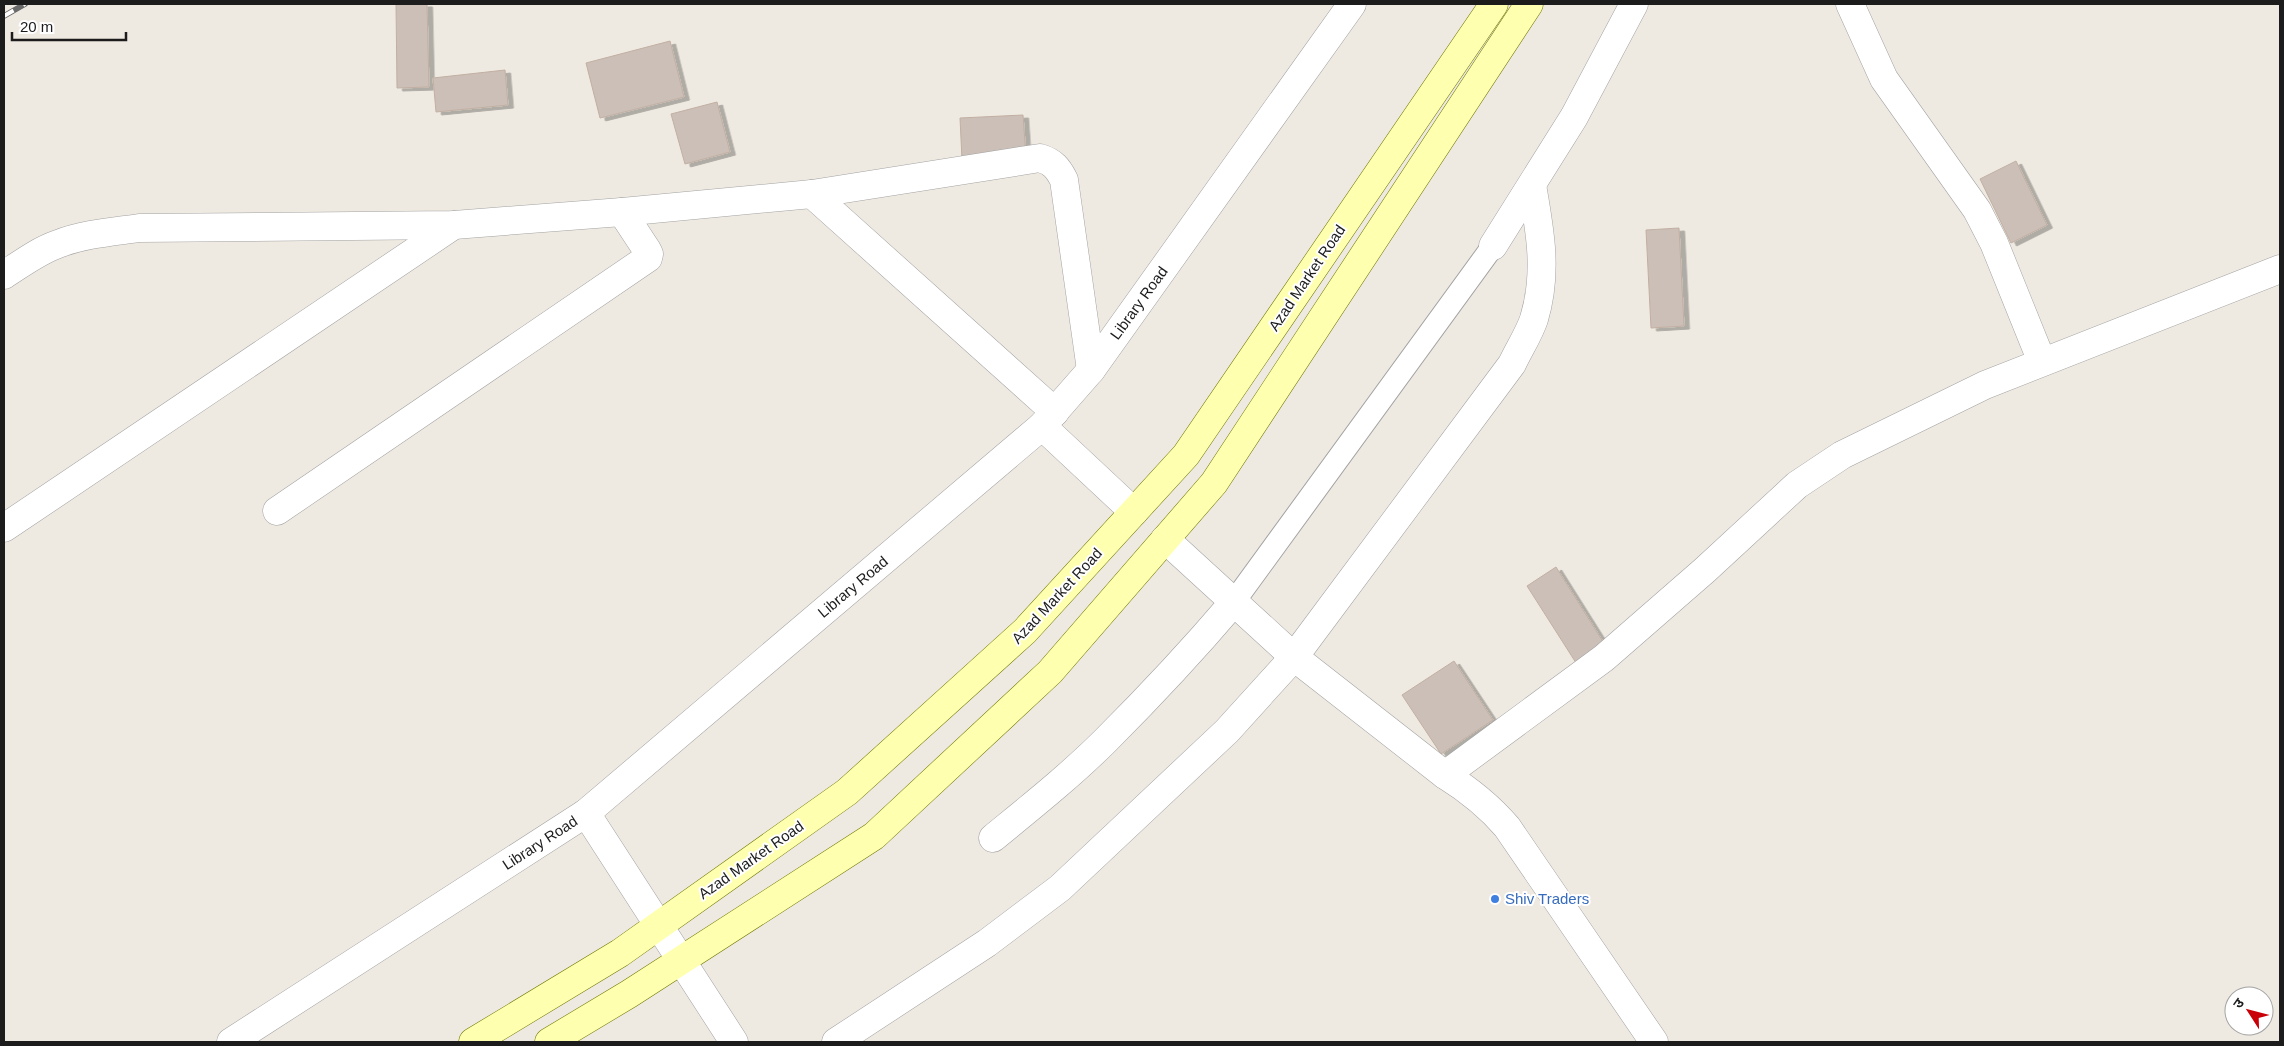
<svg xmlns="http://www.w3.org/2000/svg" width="2284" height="1046" font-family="Arial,'Noto Sans Devanagari',sans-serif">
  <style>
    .building { fill: #cbbfb7; stroke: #c2afa2; filter: url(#shadow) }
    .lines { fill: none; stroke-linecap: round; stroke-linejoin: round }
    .lane-casing { stroke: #a3a3a3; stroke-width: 24 }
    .street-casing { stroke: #a3a3a3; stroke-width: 29 }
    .secondary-casing { stroke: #6e7700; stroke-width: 29 }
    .lane { stroke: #fff; stroke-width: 22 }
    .street { stroke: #fff; stroke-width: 28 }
    .secondary { stroke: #feffaf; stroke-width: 28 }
    .rail-casing { stroke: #6a6a6a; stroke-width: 5.5 }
    .rail { stroke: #fff; stroke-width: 4; stroke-dasharray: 11; stroke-linecap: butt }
    .shop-dot { fill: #3f7fe0; stroke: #fff; stroke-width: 2 }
    .labels { text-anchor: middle; stroke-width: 4; stroke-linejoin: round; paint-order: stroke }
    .street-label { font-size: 15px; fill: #1c1c1c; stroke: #fff }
    .shop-label { font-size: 15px; fill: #366cbe; stroke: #fff; text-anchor: start }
  </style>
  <defs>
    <filter id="shadow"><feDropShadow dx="5.5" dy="3" stdDeviation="0" flood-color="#0004"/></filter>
  </defs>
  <rect width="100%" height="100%" fill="#efeae1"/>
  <g class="building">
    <path d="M396 4H427L429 87 397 88Z"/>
    <path d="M670 41 684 97 600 118 586 63Z"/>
    <path d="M505 70 508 105 436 112 433 78Z"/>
    <path d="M717 102 730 152 685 164 671 114Z"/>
    <path d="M1023 115 1026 157 962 160 960 118Z"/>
    <path d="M2016 161 2047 225 2011 243 1980 179Z"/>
    <path d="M1679 228 1684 326 1651 328 1646 230Z"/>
    <path d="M1556 567 1607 648 1578 666 1527 586Z"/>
    <path d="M1454 661 1493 720 1441 754 1402 695Z"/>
  </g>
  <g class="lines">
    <g class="lane-casing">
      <path id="lane" d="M1233 603 1493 246"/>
    </g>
    <g class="street-casing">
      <g id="street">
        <path d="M1850 4 1884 79 1977 210 1994 243 2042 362"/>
        <path d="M812 194 1055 412"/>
        <path d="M1493 246 1574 117 1634 4"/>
        <path d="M4 275C21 264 38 251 58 244 84 234 111 232 139 228L454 225 622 212 812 194 1040 158C1053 162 1058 168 1064 180L1091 370"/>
        <path d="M1042 426 1134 512"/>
        <path d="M277 511 648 258 649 254 647 250 622 212"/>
        <path d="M4 528 454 225"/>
        <path d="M1165 539 1294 657 1445 775C1469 790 1489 806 1507 827L1654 1042"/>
        <path d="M1445 775 1604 658 1705 570 1797 485 1842 455 1985 385 2280 269"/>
        <path d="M586 813 734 1042"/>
        <path d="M993 838C1032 806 1071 775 1106 740 1150 696 1193 650 1233 603"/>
        <path d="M231 1042 586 813 1042 426 1091 370 1352 4"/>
        <path d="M836 1042 987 943 1060 888 1227 731 1294 657 1512 364C1519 349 1529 334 1534 319 1548 272 1540 231 1532 185"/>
      </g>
    </g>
    <g class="secondary-casing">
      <g id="secondary">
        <path d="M473 1042 620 953 847 792 1025 631 1186 455 1494 4"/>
        <path d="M549 1042 629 994 874 836 1050 672 1214 483 1529 4"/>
      </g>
    </g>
    <use href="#lane" class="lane"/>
    <use href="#street" class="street"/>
    <use href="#secondary" class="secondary"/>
    <g class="rail-casing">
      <path id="rail" d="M4 16 25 4"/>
    </g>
    <use href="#rail" class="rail"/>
  </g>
  <circle class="shop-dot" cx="1495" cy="899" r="5"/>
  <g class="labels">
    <g class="street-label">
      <text transform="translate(1307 278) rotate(-56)" y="5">Azad Market Road</text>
      <text transform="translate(1139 303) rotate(-54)" y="5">Library Road</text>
      <text transform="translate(853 587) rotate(-40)" y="5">Library Road</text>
      <text transform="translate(1057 596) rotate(-47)" y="5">Azad Market Road</text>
      <text transform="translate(540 843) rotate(-33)" y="5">Library Road</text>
      <text transform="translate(751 860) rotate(-35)" y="5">Azad Market Road</text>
    </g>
    <g class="shop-label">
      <text x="1505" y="904">Shiv Traders</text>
    </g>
  </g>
  <rect width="2284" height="1046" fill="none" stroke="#1c1c1c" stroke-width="10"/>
  <g transform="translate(2249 1011) rotate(306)"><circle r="24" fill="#ffffff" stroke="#a4a4a4"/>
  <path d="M0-4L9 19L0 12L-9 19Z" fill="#c90007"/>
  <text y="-8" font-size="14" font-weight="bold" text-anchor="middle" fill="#1c1c1c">उ</text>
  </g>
  <path d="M12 32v8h114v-8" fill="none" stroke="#1c1c1c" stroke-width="2.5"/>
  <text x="20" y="32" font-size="15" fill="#1c1c1c" stroke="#ffffff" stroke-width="4" paint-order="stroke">20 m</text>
</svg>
